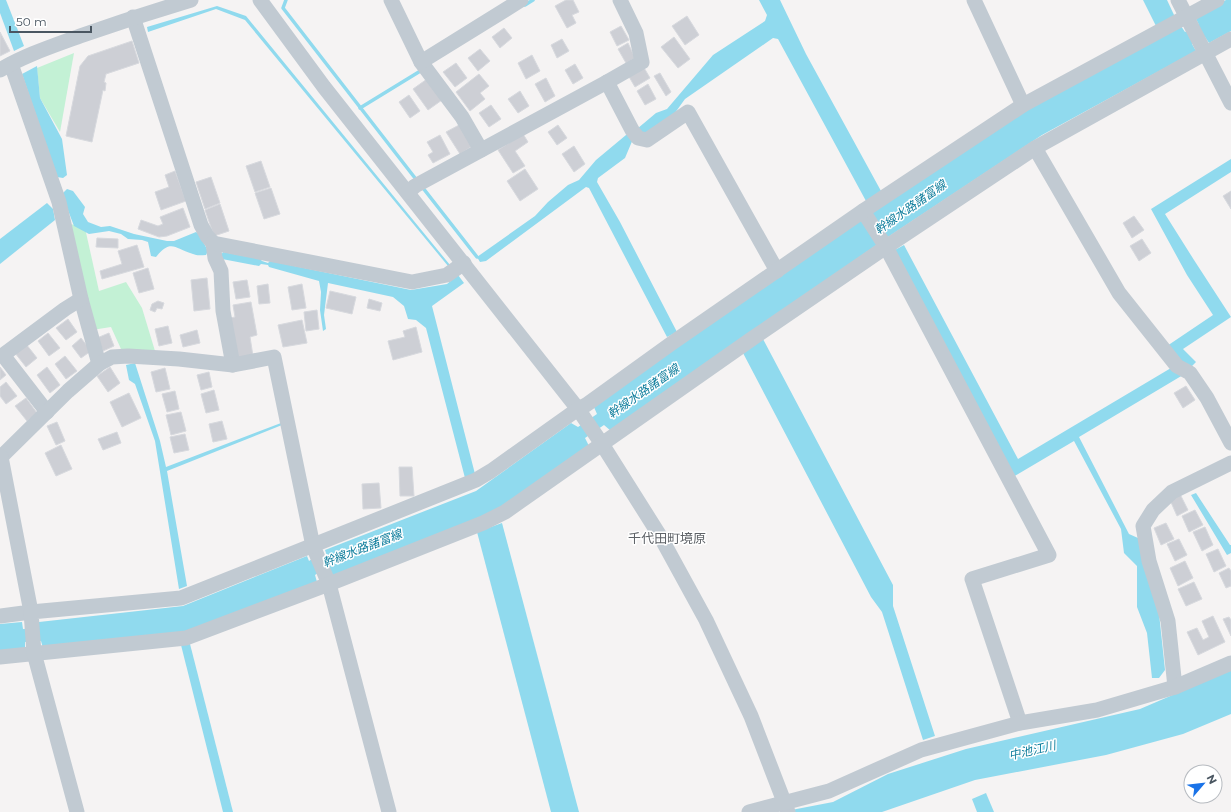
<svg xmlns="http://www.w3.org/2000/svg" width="1231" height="812" font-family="Montserrat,'Noto Sans JP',sans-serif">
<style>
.green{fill:#c3f1d5}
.water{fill:#90daee}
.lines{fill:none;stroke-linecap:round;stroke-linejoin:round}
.stream{stroke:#90daee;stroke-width:3.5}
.building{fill:#cdcfd5;stroke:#d7d9de}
.minor{stroke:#c1cad2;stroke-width:15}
.labels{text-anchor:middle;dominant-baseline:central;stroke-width:3;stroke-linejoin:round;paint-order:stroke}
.water-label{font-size:12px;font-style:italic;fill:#0c7c9b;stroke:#fff}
.quarter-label{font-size:13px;fill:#5f6368;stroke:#fff}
</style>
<rect width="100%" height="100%" fill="#f5f3f3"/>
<g class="green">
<path d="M74,53L60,132L40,98L37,68Z"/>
<path d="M60,221L85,228L99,291L126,282L142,308L155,351L121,349L111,327L92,330Z"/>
</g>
<g class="water">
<path d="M0,0H6L24,46L14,51L0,13Z"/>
<path d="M759,0H780L806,54L881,191L866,201L778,39L773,38L685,99L672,117L648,132L633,139L625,158L598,178L597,182L620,222L677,332L667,337L589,188L586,187L486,261L480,262L477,257L535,216L548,202L568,185L579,180L596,160L626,135L631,134L656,113L667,109L713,55L765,21L767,15Z"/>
<path d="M1143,0H1167L1175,17L1156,26Z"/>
<path d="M1226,0H1231V31L1209,43L1205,37L1192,44L1196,51L1042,135L888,237L611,431L604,425L585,438L589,446L500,508L485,515L332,576L324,557L327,556L325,550L476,491L571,423L578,427L597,414L593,405L871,213L1023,111L1181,26L1185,32L1199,25L1195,17Z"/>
<path d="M217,6L246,16L450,265L448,266L245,20L216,9L148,32L147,27Z"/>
<path d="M37,66L40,98L62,139L67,175L63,178L57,177L22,74Z"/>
<path d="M1231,159V172L1165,214L1194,260L1231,317L1183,349L1196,362L1183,375L1079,437L1129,534L1138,538L1158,604L1165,670L1159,678H1152L1147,633L1137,607V566L1124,553L1121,529L1074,441L1013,477L893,251L904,245L1018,459L1171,368L1167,346L1213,315L1187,275L1151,209Z"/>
<path d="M67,189L73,191L85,207L83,214L88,222L101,227L110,226L134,234L167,241H174L196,232L199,234L208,251L206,255C202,255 197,256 193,254C175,249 171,238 156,257L151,256L148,242L142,240L128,239L121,234L109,231L89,234L74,226L66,205L63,193Z"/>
<path d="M47,203L53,209L55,220L0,264V239Z"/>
<path d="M223,252L260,259L262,261L268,263L270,261L411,290L447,284L458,275L464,283L432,306L475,474L465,478L426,328L416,320L408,319L404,306L393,297L328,283L324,315L326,329L323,331L320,310L321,292L319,281L269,267L268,265L261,264L259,266L222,259L221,255Z"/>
<path d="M763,339L893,585V606L935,736L923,740L882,612L871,597L743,353Z"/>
<path d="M135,363L160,441L166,467L281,423L282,425L167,471L187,586L179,589L155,441L135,384L129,380L126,365Z"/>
<path d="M1196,493L1230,545H1231V553L1227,555L1191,495Z"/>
<path d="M502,523L579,812H551L477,532Z"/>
<path d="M307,556L309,561L312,559L318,573L315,575L317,582L185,632L43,648L41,641L25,642V649L0,651V624L22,622L23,629L38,628L39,622L183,606Z"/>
<path d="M190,644L233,812H223L181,645Z"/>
<path d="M1231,670V714L1183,734L1106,755L975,780L882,812H781L833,802L888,774L966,749L1140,709Z"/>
<path d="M986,793L994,812H977L972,799Z"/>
</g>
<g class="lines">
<g class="stream">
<path d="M286,0L283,8L415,178"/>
<path d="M525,5L533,0"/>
<path d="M360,108L422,70"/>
<path d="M423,188L477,257"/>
</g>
</g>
<g class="building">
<path d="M566,0H573L579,12L572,15L576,23L567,28L555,6Z"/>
<path d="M687,16L699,35L685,45L672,26Z"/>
<path d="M621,26L629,40L617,46L610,32Z"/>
<path d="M504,28L512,38L500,48L492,37Z"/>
<path d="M0,32L10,51L0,56Z"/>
<path d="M674,37L690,59L678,68L661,47Z"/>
<path d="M562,39L569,51L557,58L551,45Z"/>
<path d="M132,41L139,63L106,74L104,82L106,83L105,91L103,90L92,142L66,136L80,66L88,56Z"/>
<path d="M628,43L635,58L626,63L618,49Z"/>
<path d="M480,49L490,61L478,71L468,58Z"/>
<path d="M532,55L540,71L526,79L518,63Z"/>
<path d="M456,63L467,78L455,87L443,72Z"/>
<path d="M575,64L583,78L573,84L565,70Z"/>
<path d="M643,66L650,78L635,87L628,75Z"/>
<path d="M660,73L671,92L666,96L654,76Z"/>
<path d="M479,74L489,86L480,93L485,99L470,111L456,92Z"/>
<path d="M546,78L555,96L545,102L535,84Z"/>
<path d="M427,79L442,100L428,110L413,89Z"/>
<path d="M648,84L656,99L645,105L637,91Z"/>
<path d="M520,91L529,106L518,113L508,99Z"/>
<path d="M409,95L420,111L410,118L399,102Z"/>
<path d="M491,105L501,119L489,127L479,113Z"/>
<path d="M461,124L474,145L460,154L446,132Z"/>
<path d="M558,125L567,138L557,145L548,132Z"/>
<path d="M523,134L528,142L515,151L525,166L513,173L498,150Z"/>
<path d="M440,135L450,154L433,163L428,155L433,152L427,142Z"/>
<path d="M574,146L585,164L574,172L562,154Z"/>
<path d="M261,161L270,187L255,192L246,166Z"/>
<path d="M525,169L538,189L520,201L507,181Z"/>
<path d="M175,171L186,201L161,210L155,192L169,187L165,175Z"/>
<path d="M211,177L220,203L205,209L196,182Z"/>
<path d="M271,188L280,214L264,219L255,193Z"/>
<path d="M1231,191V209L1223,196Z"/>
<path d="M220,204L229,231L214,236L205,210Z"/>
<path d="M183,208L190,227L167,236L159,237L138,229L141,220L158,226L163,224L160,217Z"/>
<path d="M1134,216L1144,230L1132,238L1123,223Z"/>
<path d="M97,238L118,239V248L96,247Z"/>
<path d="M1142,239L1151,253L1139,261L1130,246Z"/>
<path d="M137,245L144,267L102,279L100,271L122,264L118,251Z"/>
<path d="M148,268L154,289L139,293L133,273Z"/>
<path d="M207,278L210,309L194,311L191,280Z"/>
<path d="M247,280L250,297L236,299L233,282Z"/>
<path d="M268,284L270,303L259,304L257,286Z"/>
<path d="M302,284L306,308L292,310L288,287Z"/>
<path d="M330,291L356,297L352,314L326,308Z"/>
<path d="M369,299L382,303L380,311L367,308Z"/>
<path d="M158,301L164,303L162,309L157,308L155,312L150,310L152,304Z"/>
<path d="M251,302L257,335L250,337L253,356L238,359L230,318L235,317L233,305Z"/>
<path d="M317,310L319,329L306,331L304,312Z"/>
<path d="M68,319L77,332L66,340L56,328Z"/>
<path d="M302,320L307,343L283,347L278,325Z"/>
<path d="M168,326L172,343L159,346L155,329Z"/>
<path d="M416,327L422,352L393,360L388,341L405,337L403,331Z"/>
<path d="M197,330L200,343L183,347L180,335Z"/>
<path d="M48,333L60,348L49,356L38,341Z"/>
<path d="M109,333L114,346L103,351L97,338Z"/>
<path d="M81,338L91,351L81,358L72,346Z"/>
<path d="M26,344L37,358L26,367L15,353Z"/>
<path d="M65,356L77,371L66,379L55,364Z"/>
<path d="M0,367L6,375L0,380Z"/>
<path d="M47,367L60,385L50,393L37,375Z"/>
<path d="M110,367L120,383L108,392L97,376Z"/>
<path d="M165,368L170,389L156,392L151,372Z"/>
<path d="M209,372L212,387L201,390L197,375Z"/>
<path d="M6,382L17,396L6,404L0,396V387Z"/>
<path d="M1186,386L1195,400L1183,408L1174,393Z"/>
<path d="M214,390L219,410L206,413L201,394Z"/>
<path d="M175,391L179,409L167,412L162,394Z"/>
<path d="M129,393L141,418L122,427L110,402Z"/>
<path d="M26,398L37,413L27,421L15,406Z"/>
<path d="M181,412L186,431L171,435L166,415Z"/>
<path d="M222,421L227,439L213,442L209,424Z"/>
<path d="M57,422L65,441L56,445L47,426Z"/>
<path d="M117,432L121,443L103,450L98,439Z"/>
<path d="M185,434L189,450L174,453L170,437Z"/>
<path d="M61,445L72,469L56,476L45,453Z"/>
<path d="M399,467H412L414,496H400Z"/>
<path d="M379,483L381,508L363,509L362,484Z"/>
<path d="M1180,494L1188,510L1177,516L1170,500Z"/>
<path d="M1195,510L1203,525L1189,532L1182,516Z"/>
<path d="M1166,523L1174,539L1161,545L1154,528Z"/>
<path d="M1205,527L1213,545L1202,551L1193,532Z"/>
<path d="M1179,539L1187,555L1175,561L1167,544Z"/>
<path d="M1218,549L1226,566L1214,572L1206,554Z"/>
<path d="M1185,561L1193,578L1178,586L1170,568Z"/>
<path d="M1229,568L1231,571V586L1226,588L1219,573Z"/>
<path d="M1194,582L1202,599L1186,606L1178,589Z"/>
<path d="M1213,616L1225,642L1198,655L1187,632L1197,628L1203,640L1209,637L1202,621Z"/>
<path d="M1229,617L1231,620V636L1223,619Z"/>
</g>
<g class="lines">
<g class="minor">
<path d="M260,0L324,87L578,409L602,444L660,536L706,620L751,716L788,812"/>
<path d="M391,0L421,62L462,117L481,150"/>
<path d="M974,0L1023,105"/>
<path d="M1178,0L1231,103"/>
<path d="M133,17L201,225L207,236L213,243L215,258L221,271L223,311L233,365"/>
<path d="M421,62L521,0"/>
<path d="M11,64L59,202L81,299L99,364"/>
<path d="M0,70C25,55 53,46 80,36C117,23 154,11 191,0"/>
<path d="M607,82L632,130L638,138L647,140L688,112L777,271"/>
<path d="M1035,148L1119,293L1177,366L1190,373L1207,398L1231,443"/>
<path d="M408,192L415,186L607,82L642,62L636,33L620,0"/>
<path d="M863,211L886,247L1049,555L972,579L1020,723"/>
<path d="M213,243L412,282L447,275L464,263"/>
<path d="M47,412L3,355L65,309L81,299"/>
<path d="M0,458L68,391L99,364L112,357L128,356L179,359L233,365L274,357L313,546L329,584L389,812"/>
<path d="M0,616L31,612L1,457"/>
<path d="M0,657L186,638L329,584L483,523L505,512L753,338L886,247L1035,148L1231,39"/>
<path d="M1175,687L1168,621L1149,561L1143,526L1153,510L1172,492L1231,463"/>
<path d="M77,812L34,653L31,612L181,598L476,480L491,471L578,409L586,405L672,343L863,211L1023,105L1217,0"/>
<path d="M749,812L829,791L921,750L1020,723L1097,710L1175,687L1231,663"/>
</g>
</g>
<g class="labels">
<g class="water-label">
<text transform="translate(910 207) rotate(-35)">幹線水路諸富線</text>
<text transform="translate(643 391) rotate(-35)">幹線水路諸富線</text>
<text transform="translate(362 548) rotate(-21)">幹線水路諸富線</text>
<text transform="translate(1032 750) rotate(-13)">中池江川</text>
</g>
<g class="quarter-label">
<text x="667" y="538">千代田町境原</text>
</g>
</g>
<g transform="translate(1203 784) rotate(62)"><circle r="19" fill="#ffffff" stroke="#b7bbc0"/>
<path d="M0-3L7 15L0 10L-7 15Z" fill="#1a73e8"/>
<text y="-6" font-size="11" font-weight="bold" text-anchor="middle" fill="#4a5661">N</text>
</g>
<path d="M10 26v6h81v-6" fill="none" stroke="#4a5661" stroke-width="2"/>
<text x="16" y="26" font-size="12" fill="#4a5661" stroke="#ffffff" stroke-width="3" paint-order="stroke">50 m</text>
</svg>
